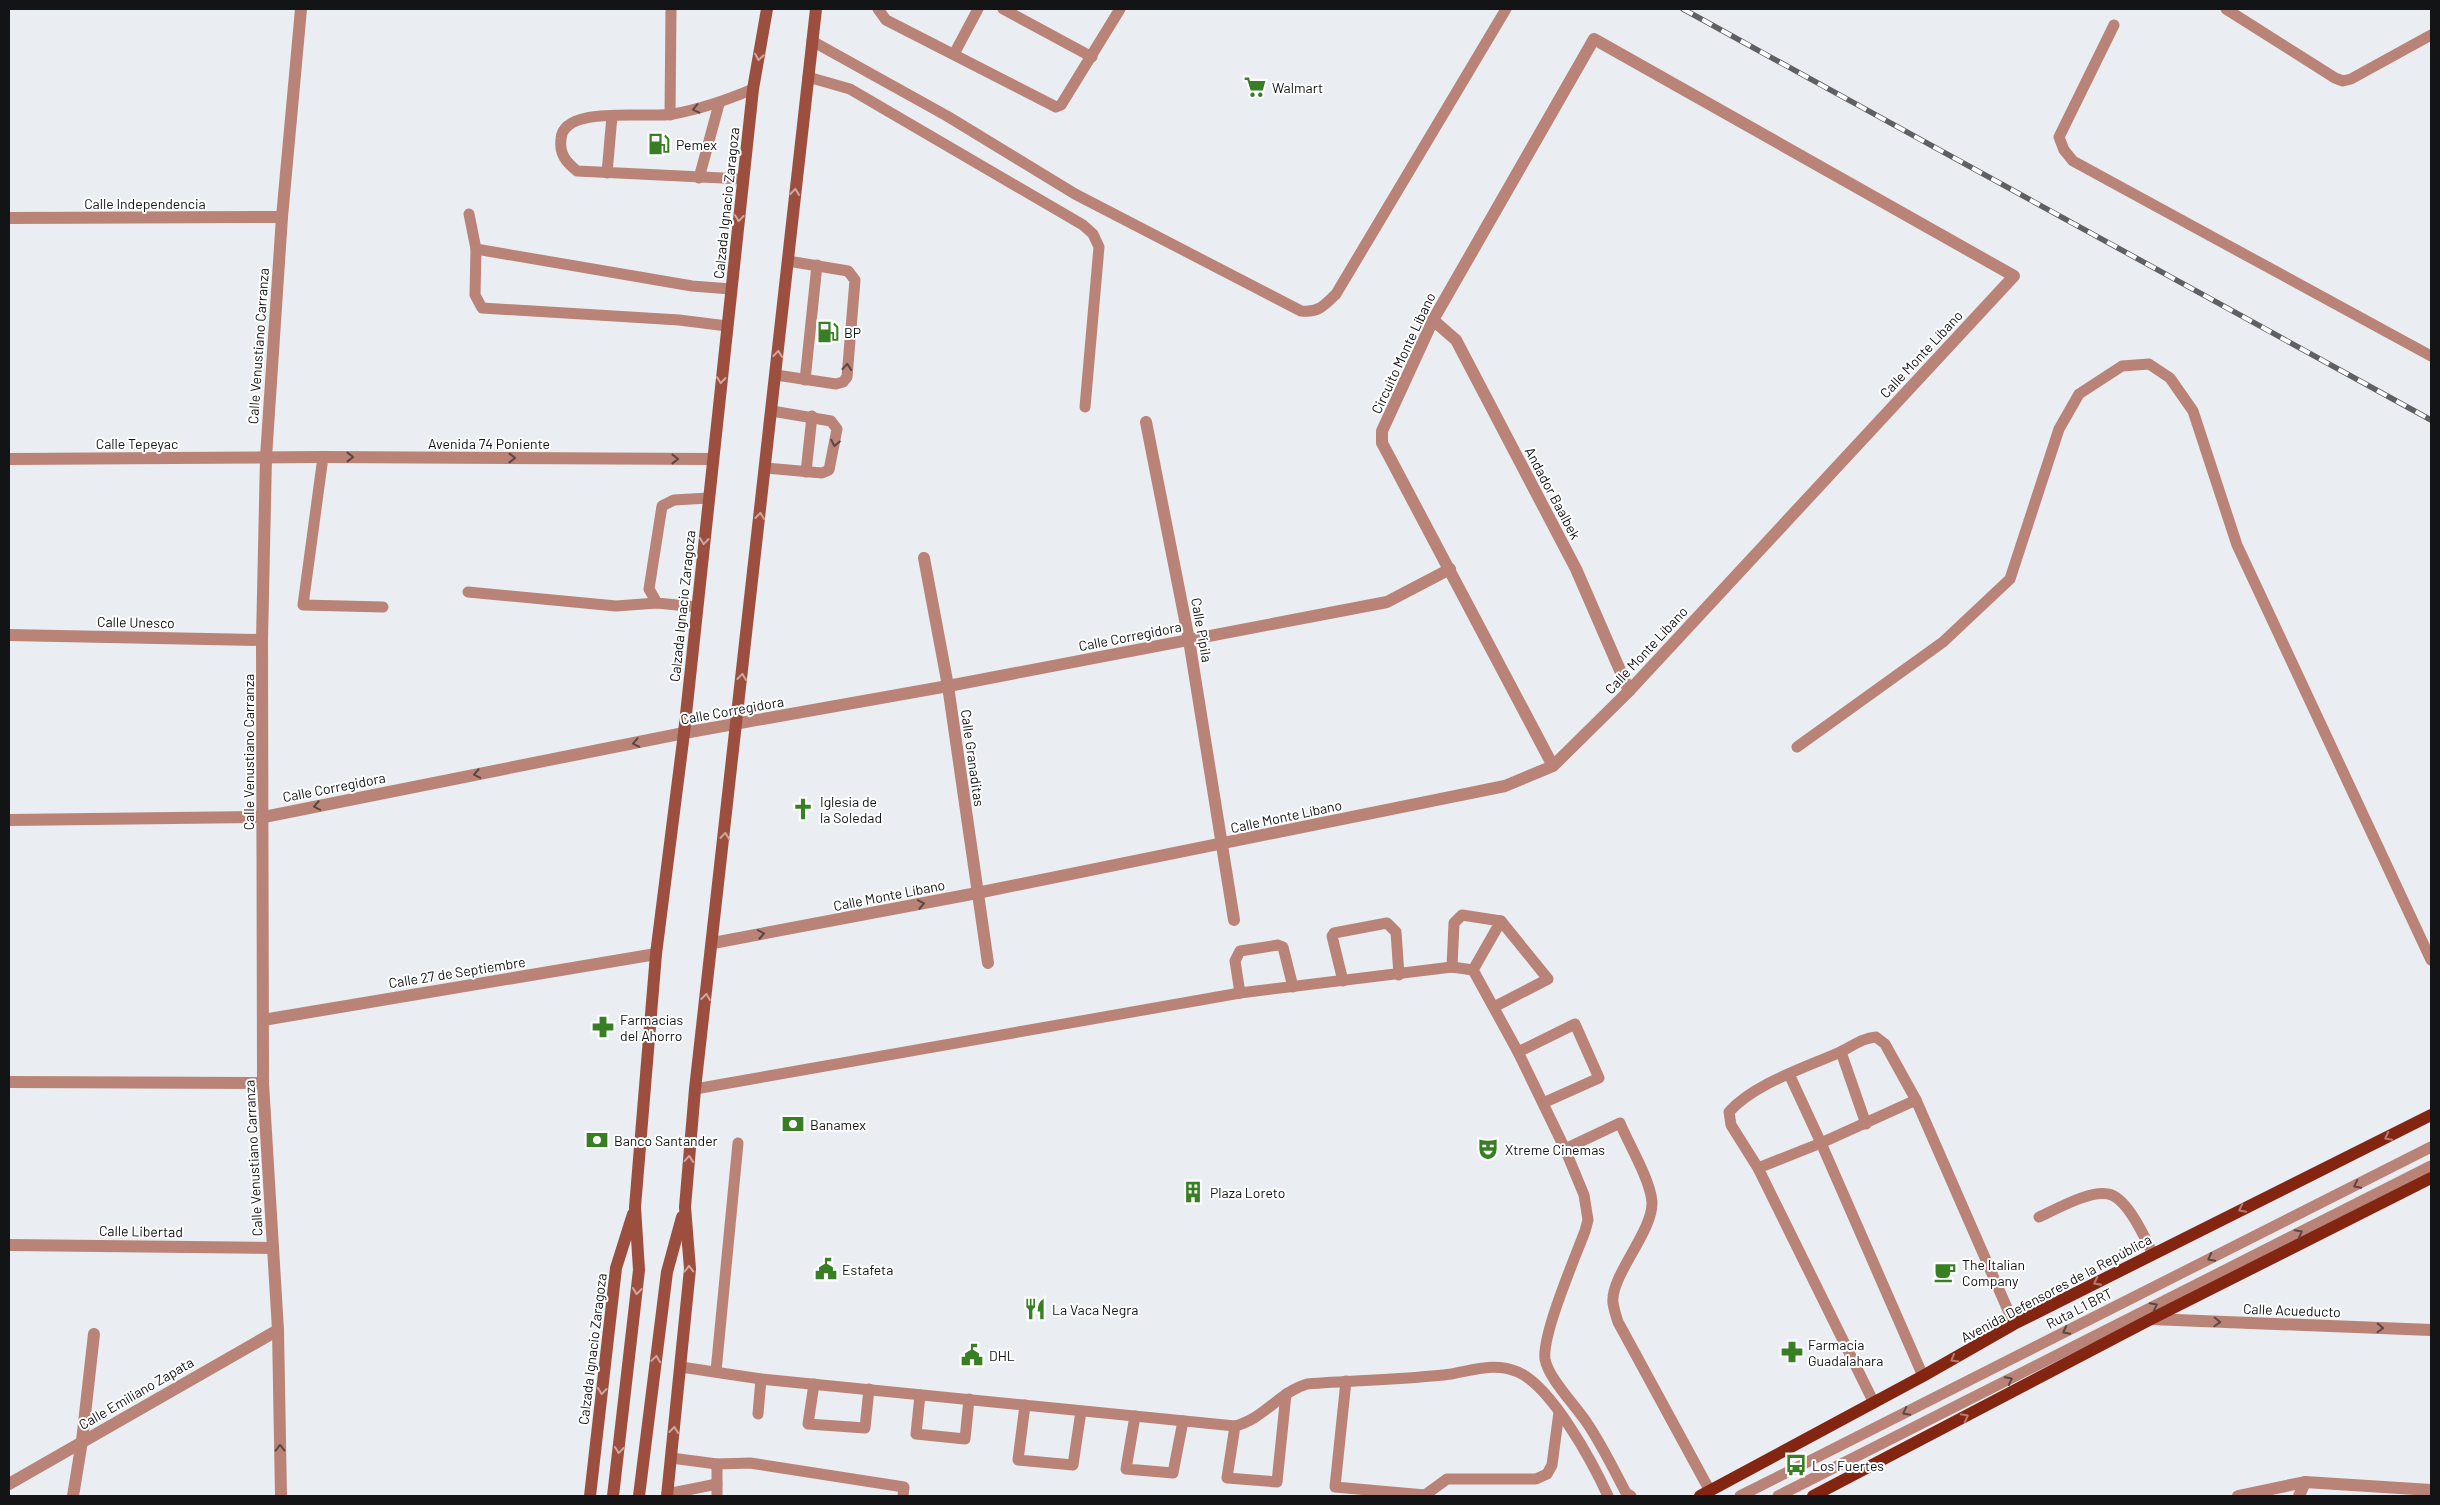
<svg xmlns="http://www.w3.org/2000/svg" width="2440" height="1505" font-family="Barlow,sans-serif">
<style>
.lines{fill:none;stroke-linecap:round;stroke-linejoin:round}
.lane{stroke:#ba8377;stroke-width:11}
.street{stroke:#ba8377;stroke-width:12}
.secondary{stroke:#9c4f3f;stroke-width:12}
.primary{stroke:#842512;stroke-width:12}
.rail-casing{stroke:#5e6063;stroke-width:5.5}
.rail{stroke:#fff;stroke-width:4;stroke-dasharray:11;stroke-linecap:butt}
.oneway{stroke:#cea79f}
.oneway2{stroke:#5e4642}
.oneway3{stroke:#b57c71}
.labels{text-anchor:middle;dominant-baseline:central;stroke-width:4;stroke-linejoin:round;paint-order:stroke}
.poi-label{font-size:14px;fill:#131416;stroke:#fff;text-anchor:start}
.street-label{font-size:14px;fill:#131416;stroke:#fff}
</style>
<rect width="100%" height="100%" fill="#eaedf2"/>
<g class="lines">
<g class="lane">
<path d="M878,9L886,20L1056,107L1061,105L1120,9"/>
<path d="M1003,9L1092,57"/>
<path d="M2226,9L2335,78L2343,81L2351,79L2431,35"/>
<path d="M2114,25L2059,137L2064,150L2073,161L2431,356"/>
<path d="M812,41L947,116L1075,194L1301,311C1318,313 1324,306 1336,294L1506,9"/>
<path d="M954,54L978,9"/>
<path d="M808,77L850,89L1083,225L1093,234L1099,247L1085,407"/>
<path d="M670,115L671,9"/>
<path d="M607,173L612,116"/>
<path d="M699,178L719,104"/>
<path d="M743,179L577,171C566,162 559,154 561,139C563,104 649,119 673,114C701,109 727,100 753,89"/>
<path d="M469,214L476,249L692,286L731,289"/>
<path d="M476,249L475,295L482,308L679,320L727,326"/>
<path d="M776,375L836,384L843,382L847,377L855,280L848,271L788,261"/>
<path d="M805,380L817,265"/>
<path d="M323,457L303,605L383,607"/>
<path d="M766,468L822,473L829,470L837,429L831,421L772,411"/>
<path d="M806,472L812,416"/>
<path d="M468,592L616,606L657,603"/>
<path d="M697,607L657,603L649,589L662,506L674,500L708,498"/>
<path d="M1797,747L1943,642L2010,579L2059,429L2079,394L2122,366L2149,364L2170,378L2193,411L2237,545L2431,960"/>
<path d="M1452,967L1454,923L1462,915L1501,921L1473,970"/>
<path d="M1473,970L1518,1052L1565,1149L1584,1195L1588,1220L1585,1231C1575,1258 1542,1334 1545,1359C1548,1378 1576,1406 1587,1423C1602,1445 1614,1470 1626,1493L1631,1496"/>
<path d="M1343,981L1332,936L1334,933L1387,923L1396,932L1399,975"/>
<path d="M1240,993L1235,961L1240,951L1278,945L1283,947L1293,987"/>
<path d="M1494,1007L1548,979L1501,921"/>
<path d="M1518,1052L1575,1024L1599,1078L1543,1103"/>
<path d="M1841,1052L1866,1124"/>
<path d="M1789,1074L1821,1143L1923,1376"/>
<path d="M695,1089L1240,993L1452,967L1473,970"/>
<path d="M1565,1149L1620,1123C1629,1145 1650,1179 1652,1202C1653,1232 1610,1276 1613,1303C1614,1309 1616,1316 1618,1322L1710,1491"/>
<path d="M1758,1168L1731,1125L1729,1112C1754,1084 1804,1068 1838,1053C1852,1047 1861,1038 1876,1037L1885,1044L1916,1100"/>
<path d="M2039,1217C2057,1209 2090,1190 2108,1194C2127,1197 2145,1238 2153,1254"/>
<path d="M681,1367L761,1379L1235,1426C1264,1419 1279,1392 1307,1384C1355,1380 1404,1380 1451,1374C1474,1370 1495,1362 1518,1372C1552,1387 1593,1463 1608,1496"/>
<path d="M716,1371L738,1143"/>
<path d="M1346,1381L1335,1487L1425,1495L1447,1479H1536L1547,1474L1552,1465L1559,1412"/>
<path d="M814,1384L808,1424L865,1428L869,1389"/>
<path d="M920,1395L916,1434L965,1439L969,1399"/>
<path d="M1874,1403L1758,1168L1821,1143L1916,1100L2014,1324"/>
<path d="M1025,1405L1018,1460L1073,1465L1081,1411"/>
<path d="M758,1414L761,1379"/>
<path d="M1135,1416L1126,1469L1173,1473L1183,1421"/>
<path d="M1235,1426L1227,1478L1277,1482L1286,1394"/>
<path d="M671,1458L717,1464L750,1463L904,1487L903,1496"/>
<path d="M717,1464V1496"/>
<path d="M667,1494L717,1484"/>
<path d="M1740,1496L2431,1147"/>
<path d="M1778,1496L2431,1166"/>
</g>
<g class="street">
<path d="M9,218L282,217"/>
<path d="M1433,320L1456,340L1576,569L1629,691"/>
<path d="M1146,422L1189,640L1234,920"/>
<path d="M9,459L323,457L712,459"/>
<path d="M924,558L948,686L988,963"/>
<path d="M9,635L262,640"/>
<path d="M9,820L264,817L684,733L948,686L1387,602L1450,569"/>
<path d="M713,943L977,893L1505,786L1553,766L1629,691L2014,276L1594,39L1433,320L1382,431V443L1389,456L1553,766"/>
<path d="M263,1020L656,954"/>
<path d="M9,1082L263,1083"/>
<path d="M9,1245L272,1248"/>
<path d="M2151,1319L2431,1330"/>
<path d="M9,1484L278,1330"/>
<path d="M73,1496L82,1441L94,1334"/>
<path d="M281,1496L278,1330L263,1083L262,640L266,457L282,217L301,9"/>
<path d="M2238,1496L2305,1482L2431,1490"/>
<path d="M2299,1496L2305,1482"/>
</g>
<g class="secondary">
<path d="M590,1496L616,1268L633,1214"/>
<path d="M613,1496L639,1270L635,1207L656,954L684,733L753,89L767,9"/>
<path d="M639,1496L667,1272L682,1217"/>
<path d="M667,1496L690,1269L685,1207L695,1089L816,9"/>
</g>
<g class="primary">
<path d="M1700,1496L1923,1376L2014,1324L2431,1115"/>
<path d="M1813,1496L2151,1319L2431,1178"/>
</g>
<g class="rail-casing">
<path id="rail" d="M1683,9L2431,420"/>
</g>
<use href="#rail" class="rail"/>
</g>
<defs><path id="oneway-chevron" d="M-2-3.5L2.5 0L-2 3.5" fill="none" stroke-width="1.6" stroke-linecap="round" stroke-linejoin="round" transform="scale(1.25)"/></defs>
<g class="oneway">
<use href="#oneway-chevron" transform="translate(759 57) rotate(100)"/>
<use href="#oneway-chevron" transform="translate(795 192) rotate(-84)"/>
<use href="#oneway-chevron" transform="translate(739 218) rotate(96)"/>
<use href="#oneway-chevron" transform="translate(778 354) rotate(-84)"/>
<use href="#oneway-chevron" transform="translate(721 380) rotate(96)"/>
<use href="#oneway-chevron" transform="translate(760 516) rotate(-84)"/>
<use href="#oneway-chevron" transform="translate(704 541) rotate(96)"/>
<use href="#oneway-chevron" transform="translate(742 677) rotate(-84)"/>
<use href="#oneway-chevron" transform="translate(725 836) rotate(-84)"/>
<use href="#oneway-chevron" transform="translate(706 997) rotate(-83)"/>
<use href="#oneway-chevron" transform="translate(689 1159) rotate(-85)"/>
<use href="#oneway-chevron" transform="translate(689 1269) rotate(-90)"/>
<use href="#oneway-chevron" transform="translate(637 1291) rotate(96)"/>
<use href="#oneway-chevron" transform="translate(656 1359) rotate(-82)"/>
<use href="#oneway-chevron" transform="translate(602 1391) rotate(97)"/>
<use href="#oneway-chevron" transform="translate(674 1430) rotate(-84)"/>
<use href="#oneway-chevron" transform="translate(619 1450) rotate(97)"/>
</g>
<g class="oneway2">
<use href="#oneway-chevron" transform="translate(696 109) rotate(167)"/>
<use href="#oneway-chevron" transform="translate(847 367) rotate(-85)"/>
<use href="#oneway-chevron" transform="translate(835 443) rotate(101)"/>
<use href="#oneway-chevron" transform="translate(350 457)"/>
<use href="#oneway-chevron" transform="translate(512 458)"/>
<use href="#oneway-chevron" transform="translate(675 459)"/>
<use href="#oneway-chevron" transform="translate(636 743) rotate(169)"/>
<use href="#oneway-chevron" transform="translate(477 774) rotate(169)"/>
<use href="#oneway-chevron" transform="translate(317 806) rotate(169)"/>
<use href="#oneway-chevron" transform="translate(921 904) rotate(-11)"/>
<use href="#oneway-chevron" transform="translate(761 934) rotate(-11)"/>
<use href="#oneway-chevron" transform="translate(2357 1185) rotate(153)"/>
<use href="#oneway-chevron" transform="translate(2299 1233) rotate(-27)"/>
<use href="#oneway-chevron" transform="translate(2211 1258) rotate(153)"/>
<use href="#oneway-chevron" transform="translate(2154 1306) rotate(-27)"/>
<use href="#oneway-chevron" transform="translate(2217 1322) rotate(2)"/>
<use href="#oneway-chevron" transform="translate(2380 1328) rotate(2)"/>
<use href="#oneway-chevron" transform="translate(2066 1331) rotate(153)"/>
<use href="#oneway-chevron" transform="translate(2009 1380) rotate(-27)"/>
<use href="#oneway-chevron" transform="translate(1906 1412) rotate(153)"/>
<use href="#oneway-chevron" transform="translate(280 1448) rotate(-91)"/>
</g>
<g class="oneway3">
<use href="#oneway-chevron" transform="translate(2388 1137) rotate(153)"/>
<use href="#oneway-chevron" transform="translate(2242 1209) rotate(153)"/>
<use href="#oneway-chevron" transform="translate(2097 1282) rotate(153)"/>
<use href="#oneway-chevron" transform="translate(1954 1359) rotate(150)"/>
<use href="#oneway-chevron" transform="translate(1965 1417) rotate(-28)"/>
</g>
<defs>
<g id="supermarket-bare" transform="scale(1.725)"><path d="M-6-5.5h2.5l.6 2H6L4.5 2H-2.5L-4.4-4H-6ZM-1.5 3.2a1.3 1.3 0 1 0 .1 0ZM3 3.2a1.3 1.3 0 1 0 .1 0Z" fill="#387f24" stroke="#fff" stroke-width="2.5" paint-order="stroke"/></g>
<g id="fuel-bare" transform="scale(1.725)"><path d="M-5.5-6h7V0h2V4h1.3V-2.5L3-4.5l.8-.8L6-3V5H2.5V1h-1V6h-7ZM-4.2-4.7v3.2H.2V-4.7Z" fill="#387f24" stroke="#fff" stroke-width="2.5" paint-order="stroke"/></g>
<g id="church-bare" transform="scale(1.725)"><path d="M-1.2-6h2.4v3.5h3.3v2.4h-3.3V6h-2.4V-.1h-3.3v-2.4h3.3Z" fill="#387f24" stroke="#fff" stroke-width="2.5" paint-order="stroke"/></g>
<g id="pharmacy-bare" transform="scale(1.725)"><path d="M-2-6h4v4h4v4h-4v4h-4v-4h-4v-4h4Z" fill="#387f24" stroke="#fff" stroke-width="2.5" paint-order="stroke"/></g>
<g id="bank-bare" transform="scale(1.725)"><path d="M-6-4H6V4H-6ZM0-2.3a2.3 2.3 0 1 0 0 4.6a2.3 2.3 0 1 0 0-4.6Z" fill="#387f24" stroke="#fff" stroke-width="2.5" paint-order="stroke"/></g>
<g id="theatre-bare" transform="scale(1.725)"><path d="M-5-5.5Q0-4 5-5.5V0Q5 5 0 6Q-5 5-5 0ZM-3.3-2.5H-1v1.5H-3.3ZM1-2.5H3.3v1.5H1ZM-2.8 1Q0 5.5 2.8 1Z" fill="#387f24" stroke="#fff" stroke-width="2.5" paint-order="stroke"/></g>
<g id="building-bare" transform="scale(1.725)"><path d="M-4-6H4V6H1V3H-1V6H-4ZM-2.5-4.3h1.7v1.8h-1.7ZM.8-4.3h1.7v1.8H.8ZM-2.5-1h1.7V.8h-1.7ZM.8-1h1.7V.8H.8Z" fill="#387f24" stroke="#fff" stroke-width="2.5" paint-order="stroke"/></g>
<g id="civic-bare" transform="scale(1.725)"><path d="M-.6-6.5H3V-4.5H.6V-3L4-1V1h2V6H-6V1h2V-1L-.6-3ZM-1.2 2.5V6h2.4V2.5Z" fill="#387f24" stroke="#fff" stroke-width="2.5" paint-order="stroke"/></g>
<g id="cafe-bare" transform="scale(1.725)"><path d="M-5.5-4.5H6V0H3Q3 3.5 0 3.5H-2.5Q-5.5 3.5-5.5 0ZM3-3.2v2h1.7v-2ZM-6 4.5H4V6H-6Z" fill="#387f24" stroke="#fff" stroke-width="2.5" paint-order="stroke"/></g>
<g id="restaurant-bare" transform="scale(1.725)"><path d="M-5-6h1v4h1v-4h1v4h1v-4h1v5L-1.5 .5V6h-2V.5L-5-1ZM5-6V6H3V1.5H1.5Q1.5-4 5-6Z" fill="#387f24" stroke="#fff" stroke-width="2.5" paint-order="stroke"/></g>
<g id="bus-bare" transform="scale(1.725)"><path d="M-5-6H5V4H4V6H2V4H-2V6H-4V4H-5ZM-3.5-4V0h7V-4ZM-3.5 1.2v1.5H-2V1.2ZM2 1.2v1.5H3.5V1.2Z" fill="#387f24" stroke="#fff" stroke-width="2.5" paint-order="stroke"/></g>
</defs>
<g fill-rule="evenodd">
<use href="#supermarket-bare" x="1255" y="87"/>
<use href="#fuel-bare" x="659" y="144"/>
<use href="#fuel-bare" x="828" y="332"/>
<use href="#church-bare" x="803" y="809"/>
<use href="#pharmacy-bare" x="603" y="1027"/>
<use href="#bank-bare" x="793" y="1124"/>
<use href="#bank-bare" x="597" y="1140"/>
<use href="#theatre-bare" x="1488" y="1149"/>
<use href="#building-bare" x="1193" y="1192"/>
<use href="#civic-bare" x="826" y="1269"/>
<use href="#cafe-bare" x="1945" y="1272"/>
<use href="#restaurant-bare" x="1035" y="1309"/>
<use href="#pharmacy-bare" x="1792" y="1352"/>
<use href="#civic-bare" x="972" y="1355"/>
<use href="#bus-bare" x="1796" y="1465"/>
</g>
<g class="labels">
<g class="poi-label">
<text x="1272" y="87">Walmart</text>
<text x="676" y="144">Pemex</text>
<text x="844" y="332">BP</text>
<text x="820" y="801">Iglesia de<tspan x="820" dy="16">la Soledad</tspan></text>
<text x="620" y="1019">Farmacias<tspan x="620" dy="16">del Ahorro</tspan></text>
<text x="810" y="1124">Banamex</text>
<text x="614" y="1140">Banco Santander</text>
<text x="1505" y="1149">Xtreme Cinemas</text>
<text x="1210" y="1192">Plaza Loreto</text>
<text x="1962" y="1264">The Italian<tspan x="1962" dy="16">Company</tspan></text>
<text x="842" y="1269">Estafeta</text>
<text x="1052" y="1309">La Vaca Negra</text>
<text x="1808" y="1344">Farmacia<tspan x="1808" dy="16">Guadalahara</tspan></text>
<text x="989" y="1355">DHL</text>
<text x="1812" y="1465">Los Fuertes</text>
</g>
<g class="street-label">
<text x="145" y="203">Calle Independencia</text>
<text transform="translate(726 203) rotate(-84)">Calzada Ignacio Zaragoza</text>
<text transform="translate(258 346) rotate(-86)">Calle Venustiano Carranza</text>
<text transform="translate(1403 353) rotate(-65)">Circuito Monte Líbano</text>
<text transform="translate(1921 354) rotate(-47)">Calle Monte Líbano</text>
<text x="137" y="443">Calle Tepeyac</text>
<text x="489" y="443">Avenida 74 Poniente</text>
<text transform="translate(1553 493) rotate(62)">Andador Baalbek</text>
<text transform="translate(682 606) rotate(-84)">Calzada Ignacio Zaragoza</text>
<text transform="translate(136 622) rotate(1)">Calle Unesco</text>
<text transform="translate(1202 630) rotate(80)">Calle Pípila</text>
<text transform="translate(1130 636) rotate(-11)">Calle Corregidora</text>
<text transform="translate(1646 650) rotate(-47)">Calle Monte Líbano</text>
<text transform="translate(732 710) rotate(-10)">Calle Corregidora</text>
<text transform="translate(248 752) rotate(-90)">Calle Venustiano Carranza</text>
<text transform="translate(973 758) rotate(82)">Calle Granaditas</text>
<text transform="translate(334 787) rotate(-11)">Calle Corregidora</text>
<text transform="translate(1286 816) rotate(-12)">Calle Monte Líbano</text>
<text transform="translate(889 895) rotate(-11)">Calle Monte Líbano</text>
<text transform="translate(457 972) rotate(-9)">Calle 27 de Septiembre</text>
<text transform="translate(253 1158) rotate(-93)">Calle Venustiano Carranza</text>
<text transform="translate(141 1231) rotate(1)">Calle Libertad</text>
<text transform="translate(2056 1288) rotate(-28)">Avenida Defensores de la República</text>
<text transform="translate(2079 1308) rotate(-27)">Ruta L1 BRT</text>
<text transform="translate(2292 1310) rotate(2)">Calle Acueducto</text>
<text transform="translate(592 1349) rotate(-83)">Calzada Ignacio Zaragoza</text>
<text transform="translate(136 1393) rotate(-30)">Calle Emiliano Zapata</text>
</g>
</g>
<rect width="2440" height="1505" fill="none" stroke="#131416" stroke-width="20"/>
</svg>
